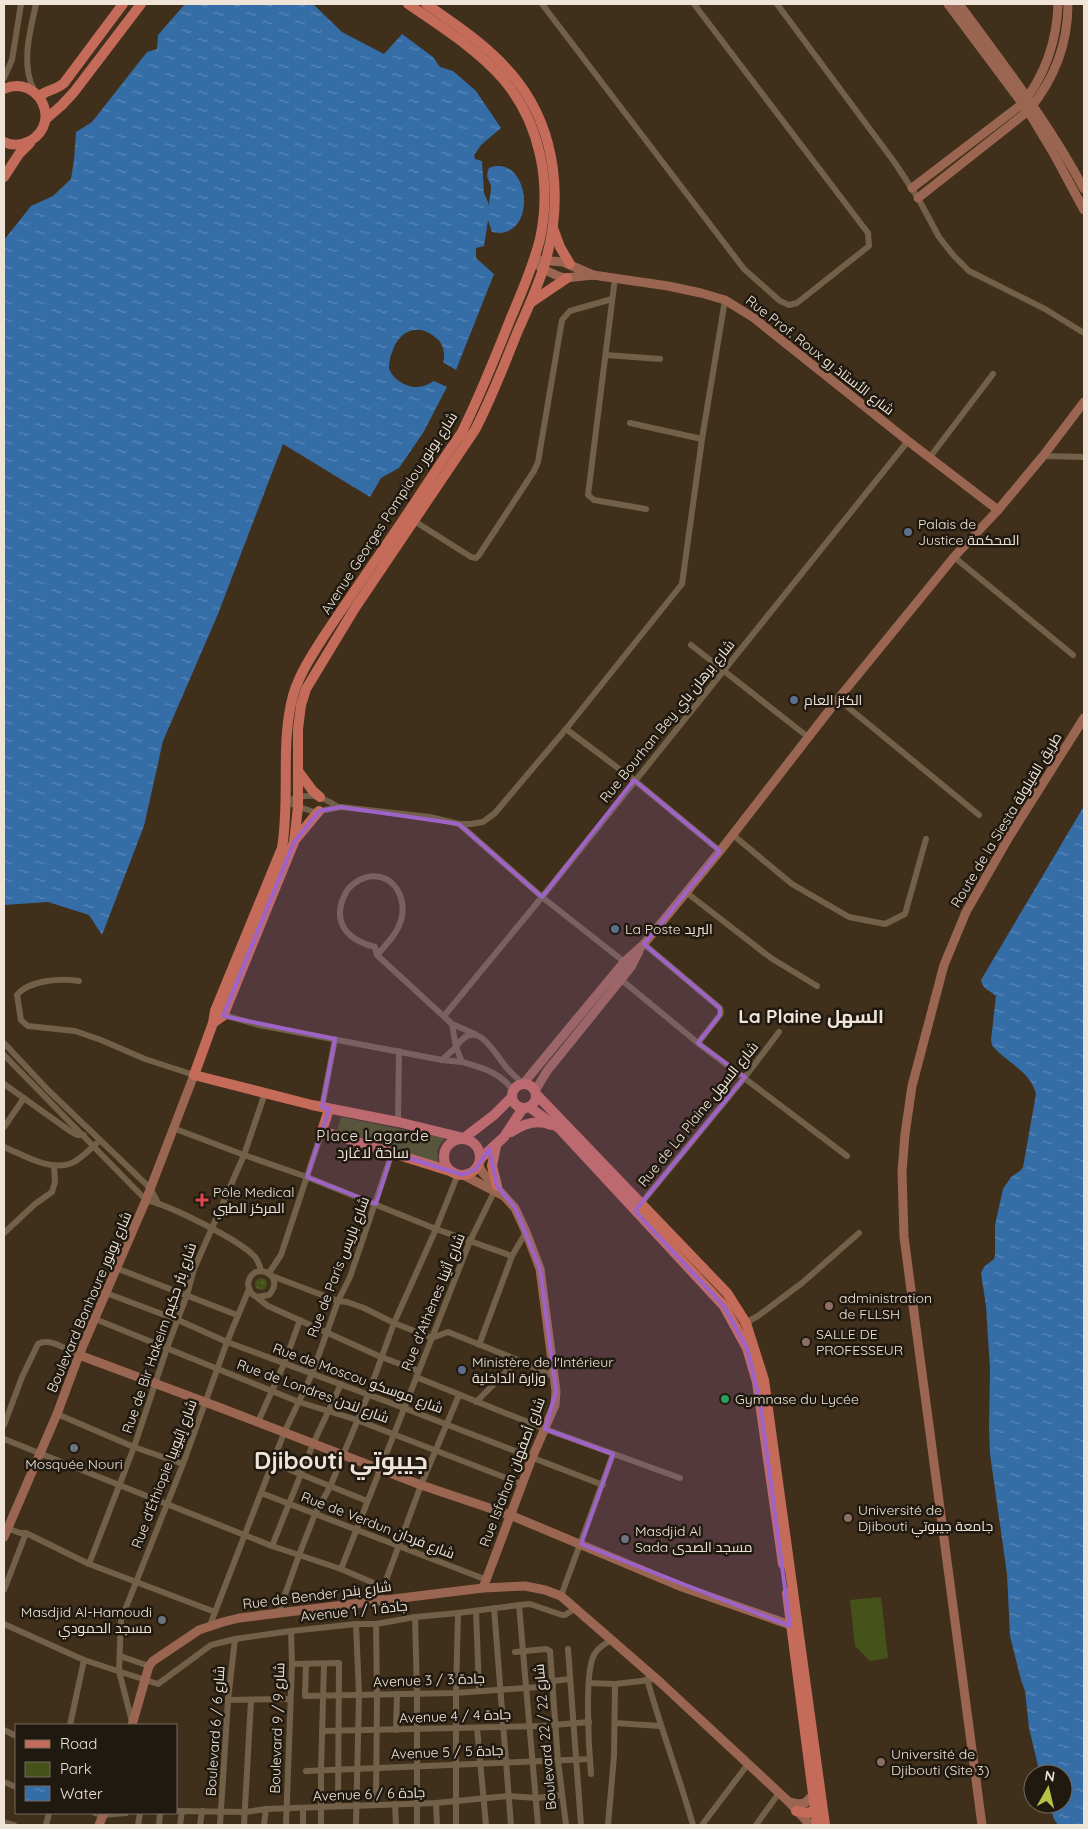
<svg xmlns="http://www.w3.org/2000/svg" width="1088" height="1829" font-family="Quicksand,Cairo,sans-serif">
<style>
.park{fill:#45521a}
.garden{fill:url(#garden-dots)}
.water{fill:url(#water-ripples)}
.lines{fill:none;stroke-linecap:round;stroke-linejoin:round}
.street{stroke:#726049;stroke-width:6}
.secondary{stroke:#9b6651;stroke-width:9}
.primary{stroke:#c46c59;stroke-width:10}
.marked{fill:#9e63c6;fill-opacity:0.2;stroke:#9e63c6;stroke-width:4;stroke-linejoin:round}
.service-dot{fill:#5c6f8a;stroke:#201910;stroke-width:2}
.health-dot{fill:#e0444e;stroke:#201910;stroke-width:2}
.education-dot{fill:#8d6e63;stroke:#201910;stroke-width:2}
.leisure-dot{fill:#2e9e5b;stroke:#201910;stroke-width:2}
.worship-dot{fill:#6b7280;stroke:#201910;stroke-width:2}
.labels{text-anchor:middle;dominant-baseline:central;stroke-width:5;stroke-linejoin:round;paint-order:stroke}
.street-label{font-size:14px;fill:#efe4d7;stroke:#201910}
.poi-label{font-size:14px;fill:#efe4d7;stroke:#201910;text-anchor:start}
.neighbourhood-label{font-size:15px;letter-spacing:1px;fill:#efe4d7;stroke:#201910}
.district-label{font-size:19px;font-weight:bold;fill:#efe4d7;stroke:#201910}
.town-label{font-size:24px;font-weight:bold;fill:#efe4d7;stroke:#201910}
</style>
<defs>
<pattern id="garden-dots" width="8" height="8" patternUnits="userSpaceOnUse" patternTransform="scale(1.25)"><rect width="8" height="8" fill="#45521a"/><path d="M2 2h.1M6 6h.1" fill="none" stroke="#606b3b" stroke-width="1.8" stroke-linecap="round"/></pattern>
<pattern id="water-ripples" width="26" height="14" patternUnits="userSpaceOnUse" patternTransform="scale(1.25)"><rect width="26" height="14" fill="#356da7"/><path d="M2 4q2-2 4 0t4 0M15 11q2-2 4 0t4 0" fill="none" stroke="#5c89b6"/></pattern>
</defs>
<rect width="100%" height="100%" fill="#402f1a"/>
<g class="park">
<path d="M341,1117L444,1138L437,1150L438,1163L337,1131Z"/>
<path d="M881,1597L888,1658L870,1661L855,1646L850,1600Z"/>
</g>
<circle class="garden" cx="261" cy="1284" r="6"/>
<g class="water">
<path d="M185,4H313L342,32L384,54L402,34L433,57L440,67L453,71L476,91L501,128L481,145L474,155L475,159L482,161L484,193L489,205C489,200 491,193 491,188C491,180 484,180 489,168C531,152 539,242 492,232L488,220L484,246L476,248V258L494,274L456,370L443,362C446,354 443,343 436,338C418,322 398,331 392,353C390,356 389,364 389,368C392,379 406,387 416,387C423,387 429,384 434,381L447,387L423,433L399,468L381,478L370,497L283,444L218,614L163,741L144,826L102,935L89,915L48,902L4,905V240L31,206L53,196L71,179L74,160L76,132L92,122L147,52L157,49L158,35Z"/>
<path d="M1084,806V1825H1058L1054,1819L1049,1804H1063V1774H1040L1029,1728L1025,1691L1021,1680L1010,1636L1007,1574L990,1454L989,1427L990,1369L986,1306L981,1273L984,1267L994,1259L995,1255V1225L1003,1189L1011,1177L1020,1171L1023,1167L1036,1094C1030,1070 1006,1063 992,1045L991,1040L996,996C990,990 983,990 981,980Z"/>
</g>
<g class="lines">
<g class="street">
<path d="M542,4L744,269L780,301L789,305L797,303L869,246L868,233L694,4"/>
<path d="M777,4L895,163L918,198L939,237L954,256L969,271L1045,309L1084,333"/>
<path d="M4,78L12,60L21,4"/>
<path d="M35,92C20,65 30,32 36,4"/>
<path d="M615,278L588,495L594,500L646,509"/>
<path d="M606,355L660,359"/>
<path d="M630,423L702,439"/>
<path d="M1043,456L1084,457"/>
<path d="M930,457L993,374"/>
<path d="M411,519L471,557L476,558L479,555L534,471L538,462L562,320L570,311L612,299"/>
<path d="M954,557L1073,655"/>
<path d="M691,645L808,737"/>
<path d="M838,699L979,815"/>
<path d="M566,729L634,780L720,851"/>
<path d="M285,802L314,812L341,807L430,817L459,824H471L483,822L495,813L566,729L682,584L702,439L725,300"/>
<path d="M285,802C307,793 317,793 338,807"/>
<path d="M459,824L542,897L627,964"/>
<path d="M733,835L792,884L849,917L885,924L905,914L926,839"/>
<path d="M687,893L771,958L817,986"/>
<path d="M644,944L720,1008L721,1012L720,1015L698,1043"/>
<path d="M377,955C391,940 406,924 402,902C396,874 368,868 349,888C346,891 344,897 342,901C334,927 351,941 375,947L377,955L452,1024"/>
<path d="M618,977L698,1043L847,1156"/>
<path d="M79,981C61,978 29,980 17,995L21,1020L28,1026L75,1031L101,1040L145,1059L194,1075"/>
<path d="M220,1014L259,1025L442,1060"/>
<path d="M444,1016L542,897L908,441"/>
<path d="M4,1043L48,1090L151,1189L158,1203"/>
<path d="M4,1055L146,1200C169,1205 240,1240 255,1257C258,1261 260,1266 261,1271"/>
<path d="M462,1062L442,1060L456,1047L452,1024L475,1034"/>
<path d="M4,1084L70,1131L77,1135H84"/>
<path d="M513,1090C499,1072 483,1068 462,1062L456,1047C476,1016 493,1051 506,1067C511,1073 517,1078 523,1084"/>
<path d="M322,1107L335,1039"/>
<path d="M398,1122L399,1051"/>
<path d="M4,1127L24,1098"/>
<path d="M173,1128L244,1155L307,1177L436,1229L512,1256"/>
<path d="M4,1147C23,1155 51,1172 72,1163C81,1159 89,1150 97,1143"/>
<path d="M639,1206L745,1077L779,1032"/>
<path d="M4,1233L35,1204L52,1192L55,1182L54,1166"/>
<path d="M116,1268L237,1315"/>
<path d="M269,1273L281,1255L322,1131"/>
<path d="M272,1276L338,1301L347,1302L364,1308L394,1323L432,1338L448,1332L518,1360L555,1377"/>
<path d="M106,1293L178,1320L227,1342L404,1408L603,1485"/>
<path d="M257,1297L269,1295C288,1274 250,1259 248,1285L251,1293L268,1306L381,1357L419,1371"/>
<path d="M95,1319L299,1402L357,1420L522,1484"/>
<path d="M743,1324L758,1316L802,1283L859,1233"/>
<path d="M479,1345L512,1256L526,1232"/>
<path d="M416,1377L545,1429L680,1478"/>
<path d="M476,1402L518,1360"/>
<path d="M57,1414L134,1447L183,1464"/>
<path d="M258,1422L284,1364L300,1320"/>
<path d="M4,1425L22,1377L38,1344C49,1337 67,1350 79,1355"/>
<path d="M4,1439L272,1546L341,1569L383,1587"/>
<path d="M273,1463L367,1501"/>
<path d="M261,1493L487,1580"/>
<path d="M4,1527L20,1533H26L89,1564L215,1612"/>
<path d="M272,1546L313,1444L341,1384"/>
<path d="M89,1564L134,1447L167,1348L187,1295L194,1269L244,1155L265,1093"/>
<path d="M341,1569L470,1241L496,1188"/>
<path d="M4,1590L26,1533"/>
<path d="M561,1596L613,1454"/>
<path d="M378,1602L421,1485L459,1395"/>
<path d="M519,1605L538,1825"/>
<path d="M494,1608L511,1825"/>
<path d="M476,1611L479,1690"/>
<path d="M278,1614L299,1555L315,1514L330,1487L368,1395L394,1323L436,1229L458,1174"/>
<path d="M415,1617L417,1693V1825"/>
<path d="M4,1624L84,1660L158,1684L211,1645L235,1639L291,1631L356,1624H376L415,1617L458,1613L519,1605L530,1604L562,1615H565L576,1608"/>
<path d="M376,1624L377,1694L376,1805"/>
<path d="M210,1625L284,1433L312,1374L338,1301L350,1277L392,1153"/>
<path d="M568,1649L581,1825"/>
<path d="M515,1652L546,1649L550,1651L558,1761L566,1825"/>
<path d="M120,1656L149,1666"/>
<path d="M292,1664L339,1663L338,1806"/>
<path d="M306,1664L305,1696L456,1693L553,1686"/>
<path d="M647,1679C661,1729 679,1776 693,1825"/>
<path d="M553,1681L570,1679"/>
<path d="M589,1683L615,1684L650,1680"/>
<path d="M228,1700L290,1699"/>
<path d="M132,1722L119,1671L121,1620L183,1464L227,1342L249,1289"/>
<path d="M615,1723L660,1726"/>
<path d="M70,1725L84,1660"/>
<path d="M477,1728L486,1825"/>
<path d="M4,1730L16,1736"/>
<path d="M396,1730L397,1694"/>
<path d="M322,1731L542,1726L589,1722"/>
<path d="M306,1771L590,1759"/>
<path d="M591,1774C589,1751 584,1673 594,1655C597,1648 605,1644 611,1640"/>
<path d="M4,1782L16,1787"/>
<path d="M436,1803L437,1825"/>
<path d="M395,1804L396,1825"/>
<path d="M303,1809V1825"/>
<path d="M176,1811L245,1812L266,1809L436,1803L508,1796L537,1798L562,1795"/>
<path d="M95,1813L103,1815L126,1813"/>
<path d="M4,1822L14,1825"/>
<path d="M46,1825L49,1813"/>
<path d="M138,1825L140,1813"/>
<path d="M159,1825L160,1813"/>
<path d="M180,1825L182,1811"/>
<path d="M200,1825L202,1811"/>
<path d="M220,1825L228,1700L235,1639"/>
<path d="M244,1825L251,1700"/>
<path d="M264,1825L266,1809"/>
<path d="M286,1825L292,1664L291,1631"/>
<path d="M321,1825V1771L324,1664"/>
<path d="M356,1825L359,1694L356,1624"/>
<path d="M456,1825V1693L458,1613"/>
<path d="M608,1825L614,1756L615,1684"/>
<path d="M702,1825L748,1764"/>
<path d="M756,1825L779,1793"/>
</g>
<g class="secondary">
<path d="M948,4L1028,111L1055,156L1084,210"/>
<path d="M959,4C1003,64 1049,123 1084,189"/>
<path d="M912,188L1022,104C1045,76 1057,40 1058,4"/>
<path d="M918,198L1028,111C1054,80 1068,45 1068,4"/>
<path d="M539,260L563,262L593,275"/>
<path d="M533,261L543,269L558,276L565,278L593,275L668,286L701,293L725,300L754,318L908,441L998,510"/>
<path d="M523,1084L624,962L644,944L720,851L838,699L954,557L998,510L1043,456L1084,402"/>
<path d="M535,1091L547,1071L631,967L639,951"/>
<path d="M478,1165L483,1173L515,1208L526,1232L540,1269L556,1391L555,1405L532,1458L483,1588"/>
<path d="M463,1175L502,1195"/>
<path d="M79,1355L221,1408L421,1485L510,1515L682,1587L796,1627"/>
<path d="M4,1537L57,1414L79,1355L146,1200L194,1075"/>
<path d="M132,1725L149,1666L153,1661L199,1630L223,1622L239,1618L483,1588L525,1586L545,1590L561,1596L661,1683L789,1802L810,1825"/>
<path d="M789,1802L798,1804L805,1803L813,1795"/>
<path d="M99,1825L104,1813"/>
<path d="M982,1825L904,1237L902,1172L905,1134L912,1086L944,965L966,912L1009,837L1084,718"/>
</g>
<g class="primary">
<path d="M408,4C440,26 477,49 503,79C540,122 552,183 540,239C533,267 521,294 510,320C495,358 480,395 462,432C436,469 412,508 386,545C366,574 346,603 326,633C312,655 296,678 291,704C281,751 290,800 282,848L215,1011L213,1023L194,1075L312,1105L398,1122L464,1138L494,1115L511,1098"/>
<path d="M4,89C38,74 63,122 30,141C22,145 12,146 4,142"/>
<path d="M39,96C47,90 56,90 64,83L123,4"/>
<path d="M46,119L62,105L74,92L141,4"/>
<path d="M4,177L19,154L30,143"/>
<path d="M553,228L560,247L570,264"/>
<path d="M530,303L567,278"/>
<path d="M298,771L313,791L320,797"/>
<path d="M294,841L319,811"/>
<path d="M213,1023L223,1016L294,842L298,807V729L301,705L306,689L355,608L475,430C491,399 504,366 517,333C527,310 538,287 545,263C563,202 557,133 518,82C493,49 459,27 426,4"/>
<circle cx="524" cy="1096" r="12"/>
<path d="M536,1094L727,1293L746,1323L764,1380L825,1825"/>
<path d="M529,1107L560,1129L724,1306L747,1348L757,1382L783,1564"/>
<path d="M329,1109L322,1131L453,1172"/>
<path d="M511,1132C523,1124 538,1119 551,1125"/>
<circle cx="462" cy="1157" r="18"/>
<path d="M496,1146L492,1166L497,1186"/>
<path d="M480,1159L504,1137L523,1108"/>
<path d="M787,1593L817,1825"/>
<path d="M796,1811L809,1813L820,1806"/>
</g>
</g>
<path class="marked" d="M634,780L720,851L644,944L720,1008V1015L698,1043L745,1077L635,1211L724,1306L747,1348L760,1402L790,1626L581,1544L613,1454L545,1429L556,1391L540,1269L515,1208L497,1186L489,1149L476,1169L463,1175L392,1153L376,1204L307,1177L329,1109L322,1107L335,1039L223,1016L294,842L319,811L341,807L459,824L542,897Z"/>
<g class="service-dot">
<circle cx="908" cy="532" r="5"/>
<circle cx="794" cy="700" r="5"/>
<circle cx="615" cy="929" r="5"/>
<circle cx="462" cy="1370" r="5"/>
</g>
<path class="health-dot" d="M199.5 1192.5h5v5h5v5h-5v5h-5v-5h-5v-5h5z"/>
<g class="education-dot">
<circle cx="829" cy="1306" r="5"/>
<circle cx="806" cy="1342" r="5"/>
<circle cx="848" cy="1518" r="5"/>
<circle cx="881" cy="1762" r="5"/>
</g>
<circle class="leisure-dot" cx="725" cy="1399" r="5"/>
<g class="worship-dot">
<circle cx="74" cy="1448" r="5"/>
<circle cx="625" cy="1539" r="5"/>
<circle cx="162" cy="1620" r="5"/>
</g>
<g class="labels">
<g class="street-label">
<text transform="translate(820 355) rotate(38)">Rue Prof. Roux شارع الأستاذ رو</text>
<text transform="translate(389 513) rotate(-57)">Avenue Georges Pompidou شارع بونور</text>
<text transform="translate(667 721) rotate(-51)">Rue Bourhan Bey شارع برهان باي</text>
<text transform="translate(1006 820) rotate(-59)">Route de la Siesta طريق القيلولة</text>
<text transform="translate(698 1114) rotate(-51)">Rue de La Plaine شارع السهل</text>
<text transform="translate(338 1267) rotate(-69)">Rue de Paris شارع باريس</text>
<text transform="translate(89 1302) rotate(-67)">Boulevard Bonhoure شارع بونور</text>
<text transform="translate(433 1302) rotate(-68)">Rue d'Athènes شارع أثينا</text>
<text transform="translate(159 1338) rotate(-71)">Rue de Bir Hakeim شارع بئر حكيم</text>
<text transform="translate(358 1378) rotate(20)">Rue de Moscou شارع موسكو</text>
<text transform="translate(313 1391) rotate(20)">Rue de Londres شارع لندن</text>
<text transform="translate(512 1472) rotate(-69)">Rue Isfahan شارع أصفهان</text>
<text transform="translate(164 1474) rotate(-69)">Rue d'Éthiopie شارع إثيوبيا</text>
<text transform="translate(378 1525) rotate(21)">Rue de Verdun شارع فردان</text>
<text transform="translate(317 1595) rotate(-7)">Rue de Bender شارع بندر</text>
<text transform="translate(354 1611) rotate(-6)">Avenue 1 / جادة 1</text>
<text transform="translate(429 1680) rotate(-2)">Avenue 3 / جادة 3</text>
<text transform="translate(455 1716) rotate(-2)">Avenue 4 / جادة 4</text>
<text transform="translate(277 1728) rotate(-88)">Boulevard 9 / شارع 9</text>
<text transform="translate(215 1731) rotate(-86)">Boulevard 6 / شارع 6</text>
<text transform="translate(545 1737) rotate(-95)">Boulevard 22 / شارع 22</text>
<text transform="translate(447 1752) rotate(-2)">Avenue 5 / جادة 5</text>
<text transform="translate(369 1794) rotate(-2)">Avenue 6 / جادة 6</text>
</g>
<g class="poi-label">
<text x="918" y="524">Palais de<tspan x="918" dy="16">Justice المحكمة</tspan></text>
<text x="804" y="700">الكنز العام</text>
<text x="625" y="929">La Poste البريد</text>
<text x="213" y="1192">Pôle Medical<tspan x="213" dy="16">المركز الطبي</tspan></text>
<text x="839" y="1298">administration<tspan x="839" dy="16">de FLLSH</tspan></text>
<text x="816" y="1334">SALLE DE<tspan x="816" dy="16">PROFESSEUR</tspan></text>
<text x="472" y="1362">Ministère de l'Intérieur<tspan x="472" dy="16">وزارة الداخلية</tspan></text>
<text x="735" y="1399">Gymnase du Lycée</text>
<text x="74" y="1464" text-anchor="middle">Mosquée Nouri</text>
<text x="858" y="1510">Université de<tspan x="858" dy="16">Djibouti جامعة جيبوتي</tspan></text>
<text x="635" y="1531">Masdjid Al<tspan x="635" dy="16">Sada مسجد الصدى</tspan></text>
<text x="152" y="1612" text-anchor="end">Masdjid Al-Hamoudi<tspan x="152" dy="16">مسجد الحمودي</tspan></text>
<text x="891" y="1754">Université de<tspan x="891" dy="16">Djibouti (Site 3)</tspan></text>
</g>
<g class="neighbourhood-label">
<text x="373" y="1135">Place Lagarde<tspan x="373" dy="17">ساحة لاغارد</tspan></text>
</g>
<g class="district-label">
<text x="811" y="1016">La Plaine السهل</text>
</g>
<g class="town-label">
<text x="341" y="1460">Djibouti جيبوتي</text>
</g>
</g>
<rect width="1088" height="1829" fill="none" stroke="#efe4d7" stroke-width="10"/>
<rect x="15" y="1724" width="162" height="90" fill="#201910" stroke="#736a60"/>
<rect x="25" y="1740" width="25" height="8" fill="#c46c59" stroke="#736a60"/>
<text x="60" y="1749" font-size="15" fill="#efe4d7">Road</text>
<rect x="25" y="1762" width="25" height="15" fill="#45521a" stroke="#736a60"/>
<text x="60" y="1774" font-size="15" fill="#efe4d7">Park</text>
<rect x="25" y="1786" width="25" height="15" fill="url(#water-ripples)" stroke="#736a60"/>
<text x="60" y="1799" font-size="15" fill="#efe4d7">Water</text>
<g transform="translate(1048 1789) rotate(8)"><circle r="24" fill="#201910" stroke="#736a60"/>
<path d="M0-4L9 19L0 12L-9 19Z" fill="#b5c249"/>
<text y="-8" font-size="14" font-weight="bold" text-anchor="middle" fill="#efe4d7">N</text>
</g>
</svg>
